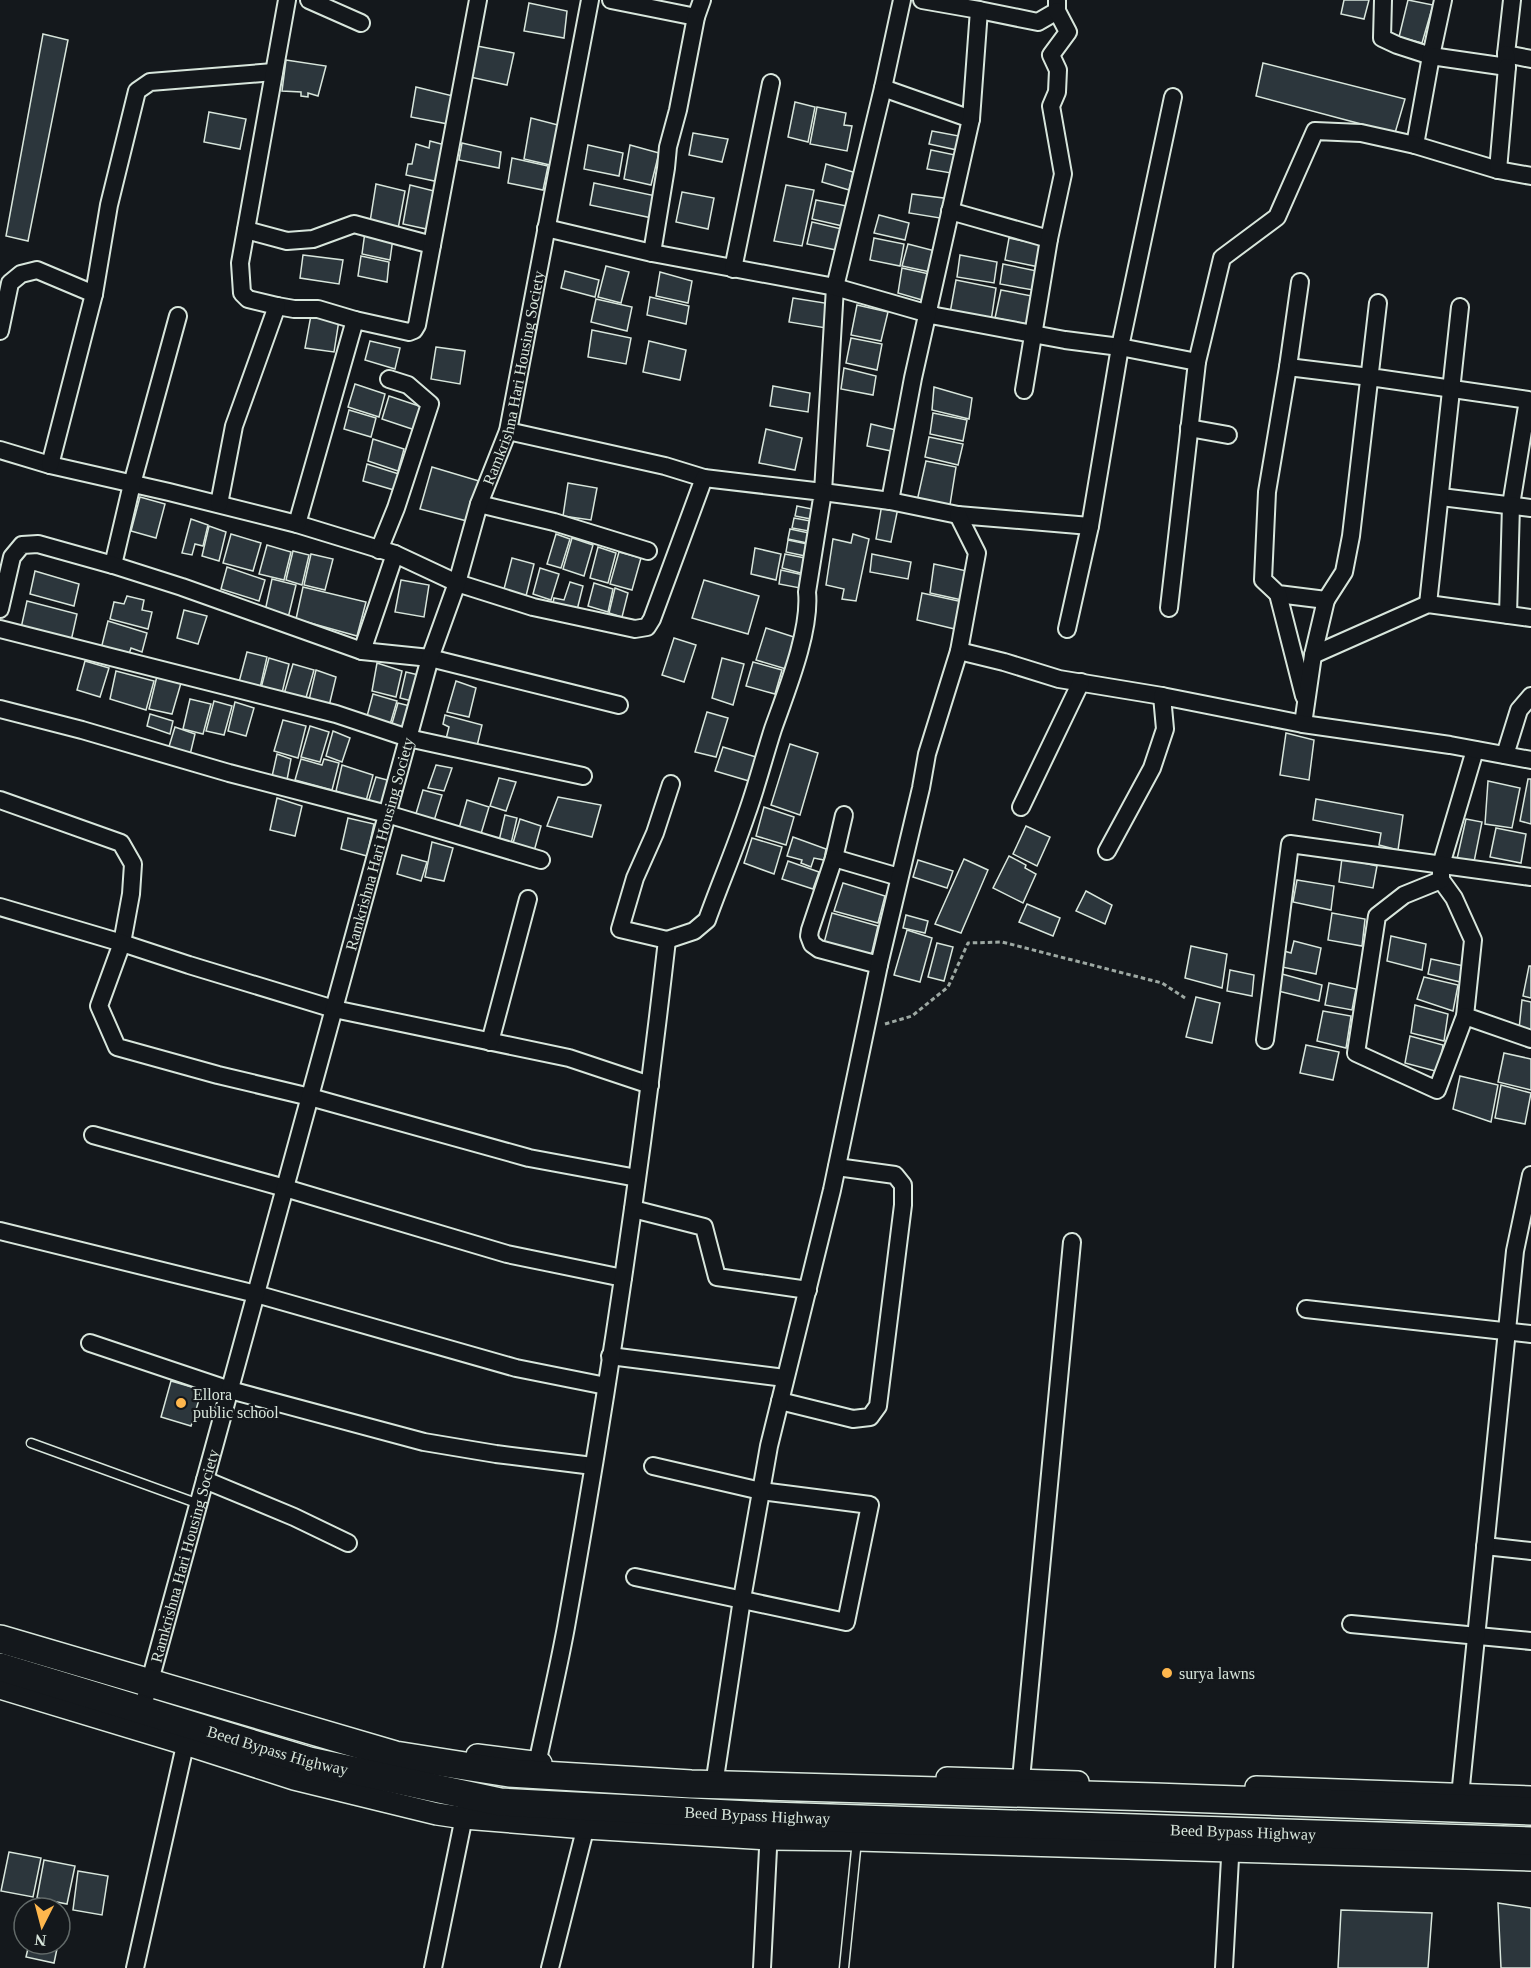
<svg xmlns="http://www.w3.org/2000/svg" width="1531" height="1968" font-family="'Times New Roman',serif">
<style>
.building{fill:#2c363c;stroke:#d8e6dc;stroke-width:1.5}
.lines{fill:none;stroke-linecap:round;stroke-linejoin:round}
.service-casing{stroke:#d8e6dc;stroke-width:11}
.minor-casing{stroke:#d8e6dc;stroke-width:20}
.tertiary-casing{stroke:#d8e6dc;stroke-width:24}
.trunk-casing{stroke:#d8e6dc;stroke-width:30}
.path{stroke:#9da8a2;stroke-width:3;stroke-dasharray:4.5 3;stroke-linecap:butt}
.service{stroke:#14181c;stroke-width:8}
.minor{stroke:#14181c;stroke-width:16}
.tertiary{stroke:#14181c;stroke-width:21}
.trunk{stroke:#14181c;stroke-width:27}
.poi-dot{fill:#ffb74d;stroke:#14181c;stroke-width:2}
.labels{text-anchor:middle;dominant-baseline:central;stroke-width:4.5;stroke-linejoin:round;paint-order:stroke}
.street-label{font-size:16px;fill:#d8e6dc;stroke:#14181c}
.poi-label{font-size:16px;fill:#d8e6dc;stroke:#14181c;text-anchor:start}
</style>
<rect width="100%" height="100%" fill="#14181c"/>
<g class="building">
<path d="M1344,0H1369L1364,19L1341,14Z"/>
<path d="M1408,0L1433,5L1422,43L1399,37Z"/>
<path d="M529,3L567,11L564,38L524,31Z"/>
<path d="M43,34L68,40L28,241L6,236Z"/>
<path d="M477,46L514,53L507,85L470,77Z"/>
<path d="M286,60L326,66L318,96L308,93V97L301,96V92L282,91Z"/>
<path d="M1263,63L1405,99L1395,133L1256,96Z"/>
<path d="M416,87L453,96L448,124L411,117Z"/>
<path d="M795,102L815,107L808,142L788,137Z"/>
<path d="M817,107L846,113L844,125L852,126L847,151L810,144Z"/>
<path d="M209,112L246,119L240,149L204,142Z"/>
<path d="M531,118L558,125L550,165L524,159Z"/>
<path d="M932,131L959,136L957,150L929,144Z"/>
<path d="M693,133L728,139L722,162L689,155Z"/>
<path d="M430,141L445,145L439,182L406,175L408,164H412L416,144L429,148Z"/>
<path d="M462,143L501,152L499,168L459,160Z"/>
<path d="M588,145L623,153L619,176L584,169Z"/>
<path d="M630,145L659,153L651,185L624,179Z"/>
<path d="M931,150L960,156L957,174L927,169Z"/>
<path d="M512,158L548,166L543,190L508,183Z"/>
<path d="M826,164L853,172L849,190L822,182Z"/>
<path d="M594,183L656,196L652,218L590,205Z"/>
<path d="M376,184L405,191L398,229L370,222Z"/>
<path d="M410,185L438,192L431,230L403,224Z"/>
<path d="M786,185L814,190L802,246L774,241Z"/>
<path d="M682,192L714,198L708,229L676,222Z"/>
<path d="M912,194L951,199L946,219L909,213Z"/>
<path d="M816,200L852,207L847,227L812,219Z"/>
<path d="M879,215L909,223L905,240L874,233Z"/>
<path d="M812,222L846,230L841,251L807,244Z"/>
<path d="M365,232L393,238L390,260L362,254Z"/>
<path d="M874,238L904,244L900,266L870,260Z"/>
<path d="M1009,238L1042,245L1039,267L1005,260Z"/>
<path d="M908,244L939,252L935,273L902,266Z"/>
<path d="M303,255L343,260L339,284L300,278Z"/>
<path d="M960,255L997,262L994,283L957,277Z"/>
<path d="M361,256L389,262L387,282L358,276Z"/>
<path d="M1003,264L1037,271L1033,290L1000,284Z"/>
<path d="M606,266L629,272L621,303L598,297Z"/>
<path d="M902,268L934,275L929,302L898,293Z"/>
<path d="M565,271L599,280L595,297L561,288Z"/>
<path d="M660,272L692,281L688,303L656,296Z"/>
<path d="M956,280L996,288L991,321L950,313Z"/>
<path d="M1001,290L1032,296L1027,324L995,318Z"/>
<path d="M650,297L689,306L686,324L647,315Z"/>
<path d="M793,298L831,304L826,328L789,322Z"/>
<path d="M596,299L632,307L627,331L591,322Z"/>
<path d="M857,305L888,312L881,341L851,335Z"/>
<path d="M311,315L339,320L334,352L305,348Z"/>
<path d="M592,330L631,338L626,364L588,357Z"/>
<path d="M851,338L882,344L877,370L846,363Z"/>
<path d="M370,341L400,348L395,369L365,360Z"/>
<path d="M649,341L686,350L680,380L643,372Z"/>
<path d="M436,347L465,351L460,384L431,379Z"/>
<path d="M844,368L876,376L873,395L841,389Z"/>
<path d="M355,384L385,394L379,417L348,407Z"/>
<path d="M773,386L810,393L808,412L770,406Z"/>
<path d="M934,387L972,398L969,419L932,410Z"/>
<path d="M389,396L422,407L415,430L382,419Z"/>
<path d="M349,410L376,418L371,437L344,429Z"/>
<path d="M933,413L967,420L963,441L930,434Z"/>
<path d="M871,424L900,431L896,452L867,446Z"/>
<path d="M766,429L802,438L795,470L759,463Z"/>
<path d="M929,437L963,444L958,465L925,457Z"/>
<path d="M373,439L404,449L398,471L368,461Z"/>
<path d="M926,461L956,467L949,511L917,501Z"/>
<path d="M367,464L399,474L394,490L363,481Z"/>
<path d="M432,467L479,481L467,521L420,509Z"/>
<path d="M568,483L597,488L591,520L563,516Z"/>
<path d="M140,497L165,504L156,538L131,531Z"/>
<path d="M882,504L898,508L891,542L876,539Z"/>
<path d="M797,506L817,510L816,520L795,516Z"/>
<path d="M794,518L816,522L814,532L792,528Z"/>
<path d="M191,519L208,525L203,546L195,544L192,555L182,553Z"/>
<path d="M209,526L226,532L219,561L202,556Z"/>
<path d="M790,529L814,534L812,544L788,539Z"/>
<path d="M231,534L261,543L253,571L223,563Z"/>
<path d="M556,534L570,539L561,568L547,564Z"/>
<path d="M853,534L869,539L856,601L842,599L844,589L826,585L833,539L851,543Z"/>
<path d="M572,538L593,545L584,576L563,569Z"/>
<path d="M788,540L812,545L810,557L786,552Z"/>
<path d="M267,545L291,552L284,580L259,574Z"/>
<path d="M598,547L616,553L608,583L590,578Z"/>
<path d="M755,548L781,554L776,580L751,574Z"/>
<path d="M293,551L309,555L302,585L286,580Z"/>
<path d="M619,552L641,558L632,590L610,584Z"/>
<path d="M311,554L333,559L325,590L304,585Z"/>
<path d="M785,554L810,559L808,575L782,568Z"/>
<path d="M872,554L911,562L908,579L870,572Z"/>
<path d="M512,558L534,564L526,596L504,589Z"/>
<path d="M934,564L967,571L962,600L930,593Z"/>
<path d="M227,567L265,580L259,601L221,589Z"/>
<path d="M540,568L559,574L551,600L533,594Z"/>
<path d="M781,570L808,576L805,589L779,584Z"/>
<path d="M35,571L79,584L74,606L30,594Z"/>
<path d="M272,579L296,585L288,618L265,611Z"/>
<path d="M401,580L429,585L424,617L395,612Z"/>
<path d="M704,580L759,596L748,634L692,618Z"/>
<path d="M570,582L583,586L576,614L552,608L554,598L564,600Z"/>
<path d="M594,583L613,589L608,612L588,606Z"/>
<path d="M303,587L366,602L357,636L296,619Z"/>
<path d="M615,588L628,593L622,617L609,613Z"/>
<path d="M922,593L963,602L959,630L917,620Z"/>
<path d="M127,596L144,600L142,610L152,612L148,629L110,619L114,602L124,604Z"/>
<path d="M27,601L77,614L71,641L21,628Z"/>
<path d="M184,610L207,616L198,644L177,638Z"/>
<path d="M108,621L147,633L142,652L131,648L128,657L101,649Z"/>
<path d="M766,628L794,637L786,669L756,660Z"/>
<path d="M674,638L696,645L684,682L662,675Z"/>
<path d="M247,652L267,657L260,688L239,682Z"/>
<path d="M269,658L289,664L282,693L261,688Z"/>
<path d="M722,658L744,664L733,705L712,698Z"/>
<path d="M85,661L109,668L100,697L77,690Z"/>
<path d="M753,662L782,670L775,694L746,686Z"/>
<path d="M377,663L402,671L396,697L372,691Z"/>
<path d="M293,664L314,670L305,701L284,694Z"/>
<path d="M316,670L336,677L329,706L309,700Z"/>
<path d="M116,671L154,681L146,710L110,699Z"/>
<path d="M406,672L423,676L416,702L400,698Z"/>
<path d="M157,676L181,683L172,714L149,709Z"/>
<path d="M456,681L476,688L469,717L447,712Z"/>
<path d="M373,694L397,701L389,728L366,720Z"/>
<path d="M190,699L211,704L203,734L183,729Z"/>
<path d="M214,701L232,706L224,735L206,731Z"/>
<path d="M235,702L254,708L246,736L228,731Z"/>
<path d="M398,703L414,707L407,732L391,727Z"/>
<path d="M707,712L728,718L716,757L695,752Z"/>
<path d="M150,714L173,721L170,734L147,726Z"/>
<path d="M445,715L482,725L477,746L446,739L449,727L443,724Z"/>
<path d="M283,720L306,726L298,758L274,751Z"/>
<path d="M310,726L329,732L320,762L301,757Z"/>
<path d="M175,727L195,734L189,759L167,753Z"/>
<path d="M333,731L350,738L342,762L326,756Z"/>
<path d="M1286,733L1314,740L1309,780L1280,775Z"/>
<path d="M790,744L818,753L800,815L771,805Z"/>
<path d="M723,747L756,757L749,781L715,771Z"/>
<path d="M277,754L291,759L286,785L271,781Z"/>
<path d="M301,759L322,765L324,759L339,763L332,790L295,780Z"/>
<path d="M342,765L373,775L366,801L336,791Z"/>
<path d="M436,765L452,768L444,791L428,788Z"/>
<path d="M376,777L391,781L383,810L367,806Z"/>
<path d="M499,778L516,782L506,811L490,806Z"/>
<path d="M1528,779H1531V824L1520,821Z"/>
<path d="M1488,781L1520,788L1512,828L1485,824Z"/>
<path d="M423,790L442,795L434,821L415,817Z"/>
<path d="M558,797L601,805L592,837L547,826Z"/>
<path d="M277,798L302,806L295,836L270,830Z"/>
<path d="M1316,799L1403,815L1398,850L1379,845L1381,833L1313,820Z"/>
<path d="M467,800L489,807L480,837L458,832Z"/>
<path d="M764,807L794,817L786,845L756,836Z"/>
<path d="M505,815L517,818L510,848L498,845Z"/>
<path d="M348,818L374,824L367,856L341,849Z"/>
<path d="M520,819L541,826L533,855L511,850Z"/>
<path d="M1466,819L1482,822L1474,862L1457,859Z"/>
<path d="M1026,826L1050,837L1037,866L1013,854Z"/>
<path d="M1496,828L1526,834L1521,863L1490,857Z"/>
<path d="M793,837L826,849L824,860L814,858L811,867L801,863L802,860L787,856Z"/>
<path d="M752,838L782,847L774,874L744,863Z"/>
<path d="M432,842L453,848L444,881L425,877Z"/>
<path d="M402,855L427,862L421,881L397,874Z"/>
<path d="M1009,856L1026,865L1025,868L1036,874L1023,903L993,888Z"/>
<path d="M1342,858L1377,866L1373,888L1339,882Z"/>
<path d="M964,859L988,870L961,933L935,924Z"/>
<path d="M918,860L953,871L947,888L913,877Z"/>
<path d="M788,861L819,872L813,889L782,879Z"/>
<path d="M1297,880L1334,886L1331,910L1293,902Z"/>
<path d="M843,883L885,896L878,923L834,911Z"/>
<path d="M1086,891L1112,905L1105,924L1076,911Z"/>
<path d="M1027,904L1060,918L1053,936L1019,922Z"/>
<path d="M832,913L878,926L871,956L824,943Z"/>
<path d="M1332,913L1365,919L1362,946L1328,940Z"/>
<path d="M906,915L928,921L925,933L903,928Z"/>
<path d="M907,930L932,938L920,982L894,975Z"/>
<path d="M1391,936L1426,944L1422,970L1387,961Z"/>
<path d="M1294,941L1321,948L1316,974L1282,967L1284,951L1291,953Z"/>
<path d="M937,943L953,947L944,981L928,977Z"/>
<path d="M1191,946L1227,954L1222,988L1185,978Z"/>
<path d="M1431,959L1464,966L1460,982L1428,974Z"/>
<path d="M1529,966H1531V998L1523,996Z"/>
<path d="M1230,970L1254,975L1252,996L1227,991Z"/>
<path d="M1282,974L1322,985L1319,1001L1278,991Z"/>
<path d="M1424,977L1458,985L1453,1011L1417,999Z"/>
<path d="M1329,983L1356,989L1352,1010L1325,1005Z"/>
<path d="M1196,997L1220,1003L1212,1043L1186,1037Z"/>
<path d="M1522,1000L1531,1002V1031L1519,1029Z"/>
<path d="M1415,1005L1448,1014L1444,1041L1411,1033Z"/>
<path d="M1323,1011L1351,1016L1346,1048L1317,1041Z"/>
<path d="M1410,1036L1443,1045L1439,1072L1405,1063Z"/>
<path d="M1306,1045L1339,1052L1333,1080L1300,1073Z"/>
<path d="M1504,1053L1531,1059V1090L1498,1082Z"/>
<path d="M1460,1076L1498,1085L1491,1122L1453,1109Z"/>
<path d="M1501,1085L1531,1093L1525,1124L1495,1118Z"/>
<path d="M171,1381L202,1390L191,1426L161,1417Z"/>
<path d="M9,1852L41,1858L33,1897L1,1891Z"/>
<path d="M44,1860L75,1866L67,1904L37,1898Z"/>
<path d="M78,1871L108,1876L102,1915L73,1910Z"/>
<path d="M1498,1903L1531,1908V1968H1501Z"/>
<path d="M1341,1910L1432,1913L1428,1968H1338Z"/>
<path d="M29,1944H58L54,1963L26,1957Z"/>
</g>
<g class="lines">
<g class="service-casing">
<g id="service">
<path d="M31,1443L199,1504"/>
<path d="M844,1968L857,1840"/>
</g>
</g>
<g class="minor-casing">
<g id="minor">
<path d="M309,0L361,23"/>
<path d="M611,0L696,17"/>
<path d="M902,0L883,88L835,287L823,492L890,501L958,515L1090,526"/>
<path d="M1383,0L1382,38L1397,45L1431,56L1443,0"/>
<path d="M1512,0L1506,54L1531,59"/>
<path d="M979,10L1038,22L1057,11V1"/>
<path d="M1506,54L1507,67L1431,56L1415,145L1498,170L1531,176"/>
<path d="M883,88L971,119"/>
<path d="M1498,170L1507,67"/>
<path d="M950,211L1049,239"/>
<path d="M546,228L652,253L835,287L936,316L1065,340L1120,347L1090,526L1067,629"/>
<path d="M246,230L287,241L313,239L354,224L432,245"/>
<path d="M652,253L666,168L668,147L678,110L696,17L702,0"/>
<path d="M733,269L771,83"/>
<path d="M1378,303L1351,536L1344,572L1326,600L1278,594L1263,580L1267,492L1288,367L1370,377L1528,400L1511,505L1508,615"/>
<path d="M277,306L294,309H318L355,320"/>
<path d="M0,331L10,283L21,274L37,270L94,294"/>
<path d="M1197,362L1222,258L1277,217L1315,131L1361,133L1415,145"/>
<path d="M1288,367L1300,282"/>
<path d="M1024,390L1049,239L1063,174L1051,106L1057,92L1058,70L1051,55L1068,32L1057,11"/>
<path d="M1189,428L1228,435"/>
<path d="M508,431L665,466L704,478L823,492L807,592C811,631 786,692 773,729C764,757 757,785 747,813C735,849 720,884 707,920L694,931L667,940"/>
<path d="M0,450L50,465L169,492L297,524L395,554L457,583L533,607L635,629L647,627L652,619L704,478"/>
<path d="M50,465L94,294L109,205L137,91L150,82L274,72"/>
<path d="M1441,497L1531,508"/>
<path d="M890,501L913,378L971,119L979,10L922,0"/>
<path d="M219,504L234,426L277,306L248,299L242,293L240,263L287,0"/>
<path d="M479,504L554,522L648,551"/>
<path d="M297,524L355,320L409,332L414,330L417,325L478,0"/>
<path d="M379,550L396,508L430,404L408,385L389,379"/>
<path d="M113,565L132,484L178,316"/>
<path d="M1278,594L1304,696"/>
<path d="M1428,604L1460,307"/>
<path d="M1169,608L1197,362L1120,347L1173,97"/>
<path d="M0,609L12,557L22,545L38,544L113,565L182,587L362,651L430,658L619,705"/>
<path d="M0,629L336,714L408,738L583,776"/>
<path d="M362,651L395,554"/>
<path d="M959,651L1004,662L1059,679L1162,696"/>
<path d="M1313,655L1428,604L1531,618"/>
<path d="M0,709L82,730L229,773L387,814L541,860"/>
<path d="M1303,724L1313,655L1326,600"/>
<path d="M1475,750L1441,865V880L1454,898L1473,940L1465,1016L1531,1039"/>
<path d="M1505,755L1519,710L1531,696"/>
<path d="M0,800L121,843L133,864L131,894L122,943L99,1006L117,1047L218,1075L310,1097L529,1158L637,1178"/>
<path d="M1021,807L1081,682"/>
<path d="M844,815L834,858L810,930L809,936L812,944L819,949L879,965"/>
<path d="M1107,851L1152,768L1165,729L1162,696L1303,724L1450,745L1531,760"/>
<path d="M834,858L899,877"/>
<path d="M1441,880L1404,895L1377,916L1356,1053L1437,1090L1465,1016"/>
<path d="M0,907L122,943L189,965L334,1009L569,1058L650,1085"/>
<path d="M1265,1040L1290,844L1531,877"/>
<path d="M490,1042L528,899"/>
<path d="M93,1135L285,1188L507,1254L623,1278"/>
<path d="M633,1209L704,1227L717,1277L808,1290"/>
<path d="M0,1231L256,1294L516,1368L606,1386"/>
<path d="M1306,1309L1531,1334"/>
<path d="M90,1343L230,1390L424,1442L496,1454L593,1466"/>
<path d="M610,1356L785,1378"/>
<path d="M780,1401L853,1419L870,1417L878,1406L903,1205V1185L895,1175L837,1167"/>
<path d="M205,1480L294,1517L348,1543"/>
<path d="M1485,1546L1531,1551"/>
<path d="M635,1577L846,1622L870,1505L761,1491L653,1466"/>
<path d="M1351,1624L1531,1641"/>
<path id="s1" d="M142,1710L430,658L457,583L479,504L508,431L590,0"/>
<path d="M535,1774C545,1725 557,1676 566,1627C607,1399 641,1170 667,940L620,929L635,878L655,833L671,784"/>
<path d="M714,1785L742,1599L769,1446L832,1190L879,965L921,788L927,754L959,651L977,553L958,515"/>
<path d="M1020,1790L1072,1242"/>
<path d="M1459,1806L1515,1251L1531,1175"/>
<path d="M135,1968L188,1732"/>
<path d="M433,1968L466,1807"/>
<path d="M550,1968L588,1818"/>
<path d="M762,1968L769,1829"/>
<path d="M1224,1968L1231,1840"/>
</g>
</g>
<g class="tertiary-casing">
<g id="tertiary">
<path d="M0,1688L185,1744L294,1779L437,1814L464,1818L586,1828L769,1839L857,1840L1531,1860"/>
<path d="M477,1755L541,1763"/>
<path d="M947,1778L1078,1782"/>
<path d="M1256,1787L1531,1797"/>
</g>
</g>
<g class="trunk-casing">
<g id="trunk">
<path d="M0,1639L395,1755L509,1773L691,1784L1155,1797L1531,1811"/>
<path id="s2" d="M0,1667L309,1761L500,1802L770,1816L1531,1841"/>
</g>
</g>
<path class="path" d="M885,1024L912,1016L948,987L968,943L1002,942L1162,983L1185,998"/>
<use href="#service" class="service"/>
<use href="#minor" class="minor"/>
<use href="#tertiary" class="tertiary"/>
<use href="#trunk" class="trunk"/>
</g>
<g class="poi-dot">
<circle cx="181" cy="1403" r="6"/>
<circle cx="1167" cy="1673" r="6"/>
</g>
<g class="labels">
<g class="street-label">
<text stroke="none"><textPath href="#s1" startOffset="1384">Ramkrishna Hari Housing Society</textPath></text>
<text stroke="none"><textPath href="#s1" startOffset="898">Ramkrishna Hari Housing Society</textPath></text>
<text stroke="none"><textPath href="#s1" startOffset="160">Ramkrishna Hari Housing Society</textPath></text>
<text stroke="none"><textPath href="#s2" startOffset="290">Beed Bypass Highway</textPath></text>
<text stroke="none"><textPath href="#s2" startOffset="776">Beed Bypass Highway</textPath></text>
<text stroke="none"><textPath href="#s2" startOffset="1262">Beed Bypass Highway</textPath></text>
</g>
<g class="poi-label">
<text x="193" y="1394">Ellora<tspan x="193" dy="18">public school</tspan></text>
<text x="1179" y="1673">surya lawns</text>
</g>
</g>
<g transform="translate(42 1926) rotate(186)"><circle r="28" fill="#14181c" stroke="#626a69" stroke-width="1.5"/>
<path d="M0-4.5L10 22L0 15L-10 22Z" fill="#ffb74d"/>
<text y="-9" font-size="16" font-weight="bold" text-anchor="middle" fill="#d8e6dc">N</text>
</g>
</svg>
